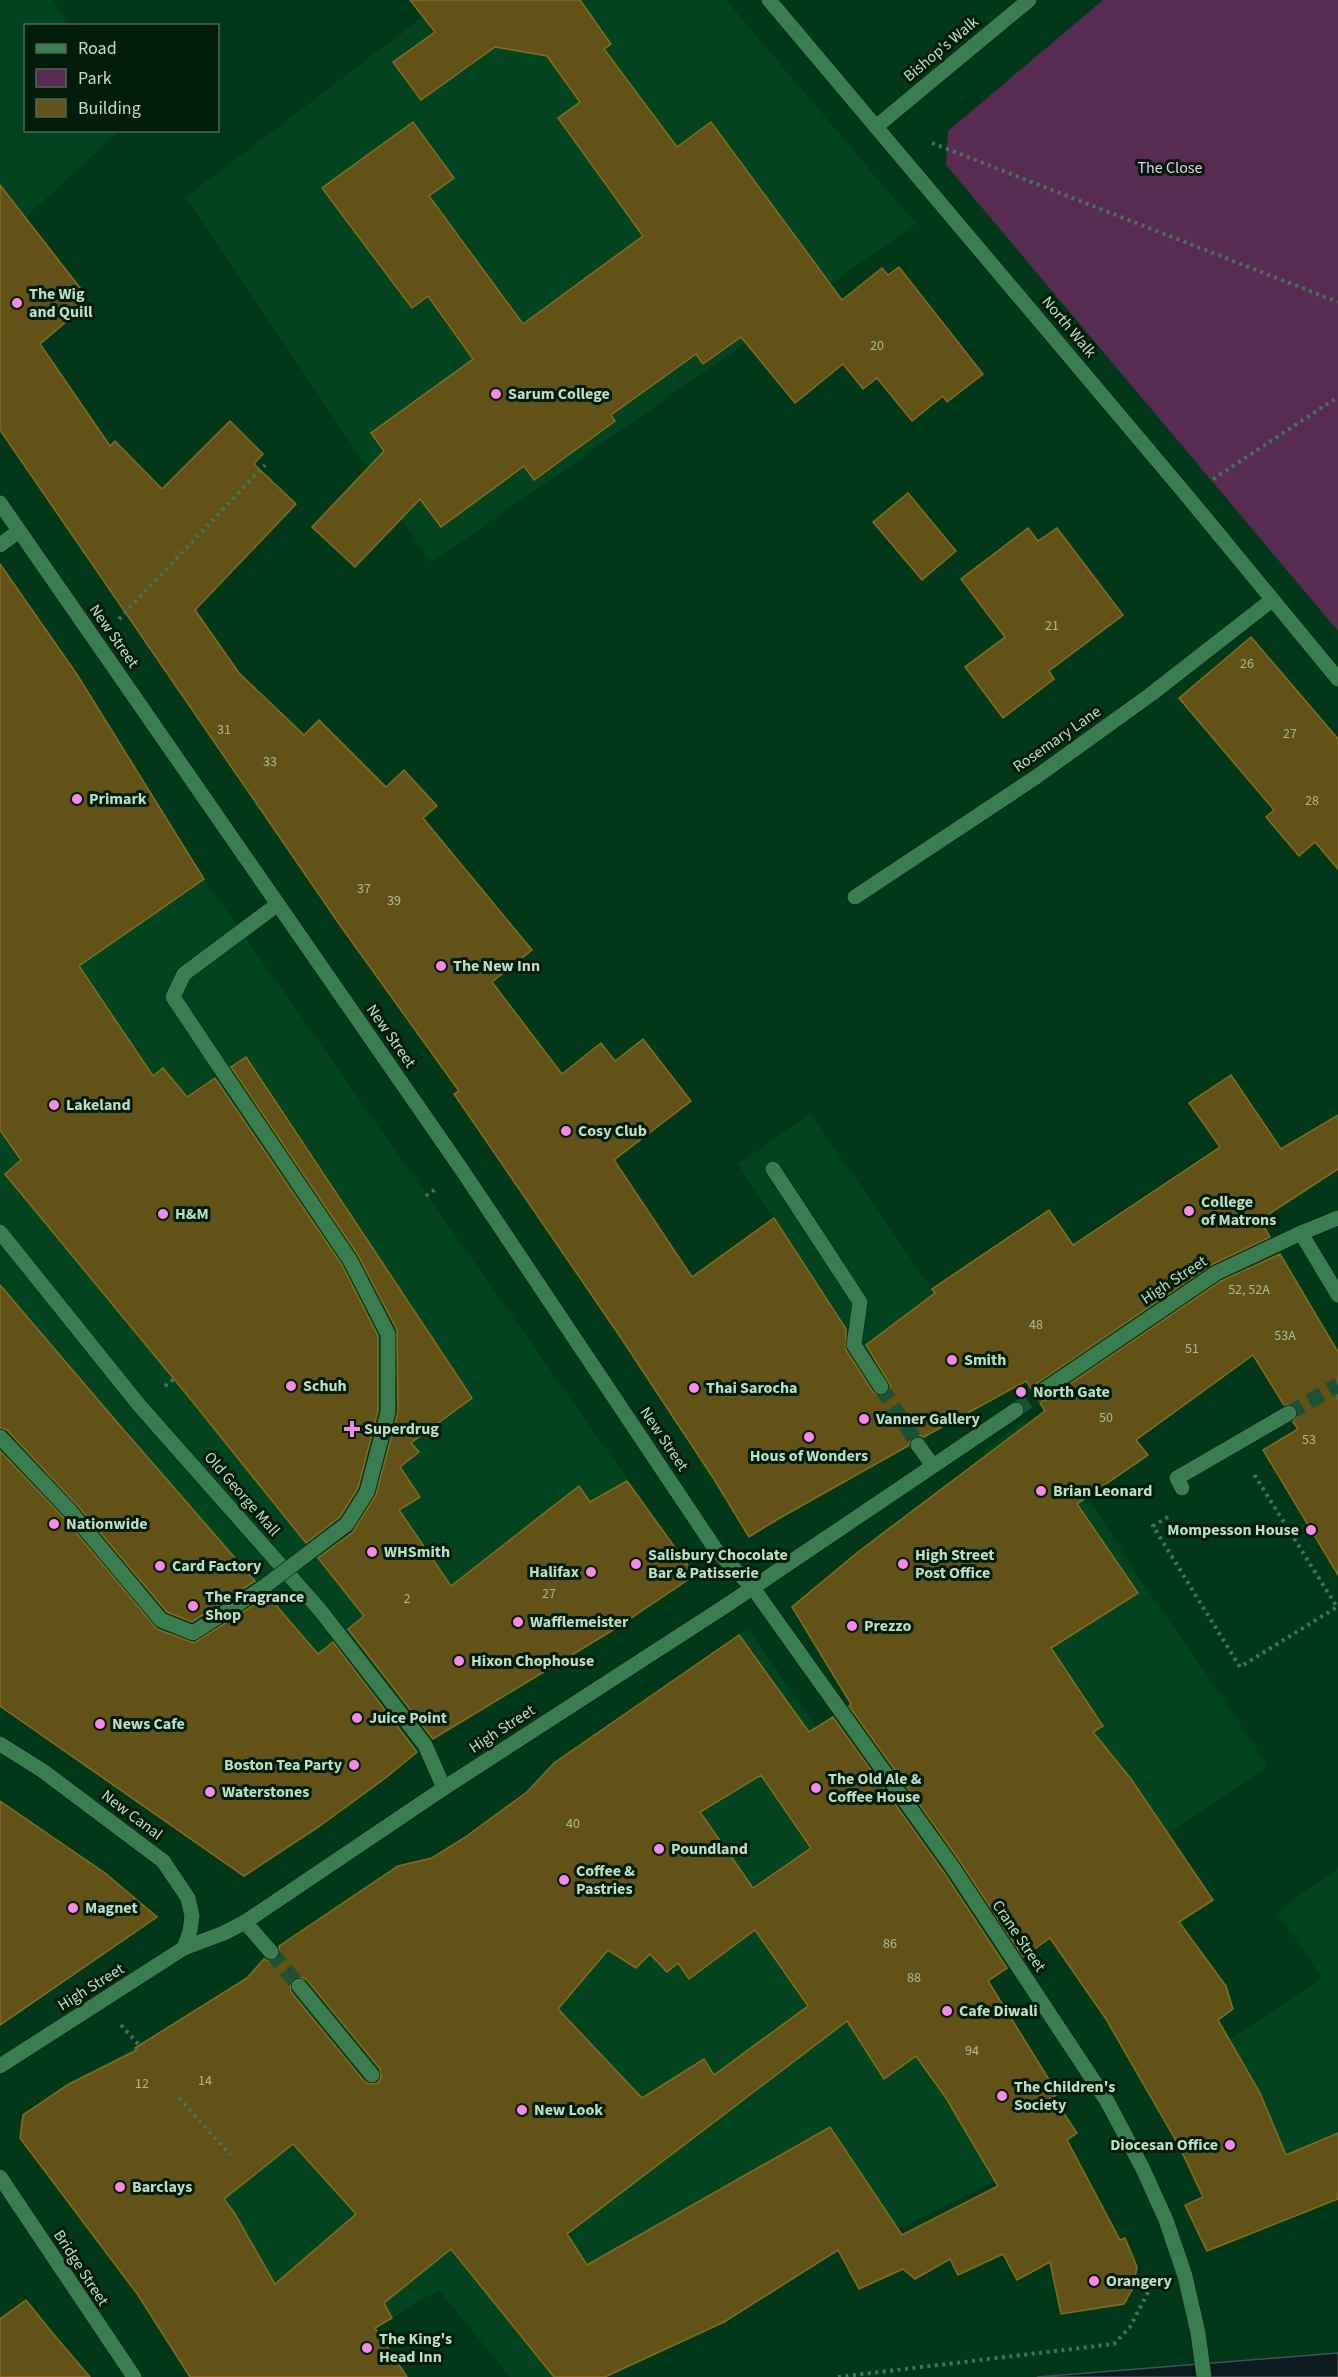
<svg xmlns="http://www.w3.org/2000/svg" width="1338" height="2377" font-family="'Source Sans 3',sans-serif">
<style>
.built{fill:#024420}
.green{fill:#582b52}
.water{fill:#0b1b1f;stroke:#415651;stroke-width:1.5}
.building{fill:#635217;stroke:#846e1f;stroke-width:1.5;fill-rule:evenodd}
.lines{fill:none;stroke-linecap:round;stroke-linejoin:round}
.minor-tunnel{stroke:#1c5133;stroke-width:15;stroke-dasharray:15 8;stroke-linecap:butt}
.minor-casing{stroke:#061b0d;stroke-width:16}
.path{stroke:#457458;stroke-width:4;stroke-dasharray:3 4.5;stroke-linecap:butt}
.minor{stroke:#3a7d50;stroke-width:15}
.minor-bridge-casing{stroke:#061b0d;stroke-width:16;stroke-linecap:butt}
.minor-bridge{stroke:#3a7d50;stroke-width:15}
.poi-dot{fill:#f888e9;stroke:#011c0a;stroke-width:2}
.labels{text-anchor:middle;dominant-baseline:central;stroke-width:6;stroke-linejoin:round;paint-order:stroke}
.number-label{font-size:14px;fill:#a7bc9a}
.street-label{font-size:16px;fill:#bedfc6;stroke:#011c0a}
.park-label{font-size:16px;fill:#fac2f0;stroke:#011c0a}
.poi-label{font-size:16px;font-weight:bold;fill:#bedfc6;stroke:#011c0a;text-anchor:start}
</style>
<rect width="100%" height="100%" fill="#003819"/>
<g class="built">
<path d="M0,0H53L70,25L26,26V130L119,131L0,241Z"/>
<path d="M445,0H726L916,224L431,563L186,197Z"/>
<path d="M0,564L76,673L204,879L695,1575L648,1606L433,1739L394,1773L249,1874L239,1873L0,1706Z"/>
<path d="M811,1114L935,1294L927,1431L931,1436L910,1450L907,1446L782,1516L749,1537L656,1393L742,1337L839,1318L738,1164Z"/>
<path d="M1024,1420L1067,1465L1146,1588L1217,1689L1268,1766L1168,1833L843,1662L798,1601L858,1552L987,1454L985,1450Z"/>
<path d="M748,1629L833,1751L1002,2001L1058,2094L1054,2098L1077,2133L1017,2171L895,2230L889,2217L725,2322L605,2377H510L439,2290L375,2328L407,2377H190L138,2295L20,2138L23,2115L247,1978L267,1954L398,1866L432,1858L464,1838L527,1792L553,1764Z"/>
<path d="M1338,1868V2199L1207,2251L1185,2205L1203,2196L1179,2146L1145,2086L1229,2040L1322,1978L1277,1912Z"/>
</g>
<path class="green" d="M1103,0H1338V631L946,165L948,131Z"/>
<path class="water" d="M1338,2353V2377H1037Z"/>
<g class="building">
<path d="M410,0H580L611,44L604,49L677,147L711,122L842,300L882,268L888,275L899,267L983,374L947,402L943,396L912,421L877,378L863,389L843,364L795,403L741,337L703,364L696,354L611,415L615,421L534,480L524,466L441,527L420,499L355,567L312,527L384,451L371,433L473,359L428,296L412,308L322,188L413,122L454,178L429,196L523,324L643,236L558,118L580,102L547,56L495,47L421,100L393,62L435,32Z"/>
<path d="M0,185L84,293L80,310L40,344L110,446L115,441L162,489L230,421L263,454L254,464L296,504L195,610L239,673L304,735L319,720L386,787L404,770L437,806L423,818L532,950L492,982L562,1074L601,1043L615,1061L643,1039L691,1101L614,1160L692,1277L774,1218L846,1329V1350L873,1392L882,1397L889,1392L891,1386L866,1345L935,1293L932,1289L1049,1210L1073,1245L1220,1147L1189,1103L1231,1075L1281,1149L1338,1115V1169L1260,1220L1270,1237L1211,1265L1036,1384L1032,1390L1026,1381L924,1437L918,1435L913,1437L908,1446L778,1519L749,1537L714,1479L619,1335L454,1094L459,1091L342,928L0,430Z"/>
<path d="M908,493L956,551L922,580L873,522Z"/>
<path d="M1028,528L1038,541L1057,528L1123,615L1049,671L1054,679L1003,718L965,667L1005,637L961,579Z"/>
<path d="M0,564L76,673L204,879L79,966L153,1076L163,1068L187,1097L215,1078L342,1265L378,1336V1411L358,1488L340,1517L306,1543L188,1396L5,1174L21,1160L0,1130Z"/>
<path d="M1251,637L1338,739V869L1315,842L1299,856L1266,817L1274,810L1179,698Z"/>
<path d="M246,1057L472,1398L411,1443L419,1452L400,1467L420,1497L399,1510L451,1586L579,1486L590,1502L627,1481L695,1575L613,1630L433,1739L348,1629L364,1616L318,1558L353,1532L376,1495L398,1412L397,1330L358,1255L231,1067Z"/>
<path d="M1280,1254L1338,1352V1575L1263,1450L1298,1429L1293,1422L1299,1412L1293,1404L1284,1405L1253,1355L1136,1440L1148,1455L1077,1504L1138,1593L1051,1648L1103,1726L1093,1732L1131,1779L1213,1900L1179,1922L1226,1986L1233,2009L1218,2020L1260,2093L1286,2155L1338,2133V2199L1207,2251L1185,2205L1203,2197L1179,2146L1106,2019L1050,1938L1023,1957L959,1860L849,1706L851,1704L792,1607L858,1552L1045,1411L1039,1401L1046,1400L1221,1281Z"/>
<path d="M0,1285L116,1421L255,1581L192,1622L167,1612L77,1505L7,1430L0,1428Z"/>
<path d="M0,1451L63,1517L157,1629L194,1643L268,1596L318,1654L333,1642L417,1752L388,1776L320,1826L244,1876L0,1706Z"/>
<path d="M739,1635L809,1732L833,1717L943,1871L1007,1968L988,1981L1058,2094L1053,2097L1077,2133L1067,2140L1120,2240L1125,2238L1137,2267L1133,2288L1124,2304L1061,2314L1050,2262L1017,2280L1003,2254L958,2275L950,2259L915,2279L903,2269L859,2289L838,2250L724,2322L605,2377H554L451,2249L384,2303L392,2318L375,2328L407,2377H190L138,2295L20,2138L23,2115L69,2084L137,2050L135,2048L247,1978L264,1959L268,1961L277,1960L280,1955L279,1946L398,1866L432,1858L464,1838L527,1792L554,1763ZM761,1775L811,1848L753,1888L700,1812ZM755,1930L808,2006L714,2075L704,2059L642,2098L558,2009L608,1950L636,1968L650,1954L667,1972L678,1963L689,1979ZM298,1976L307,1980L380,2069L381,2078L378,2083L369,2084L364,2081L291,1992L290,1982ZM847,2021L884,2079L916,2056L946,2098L998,2186L902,2235L830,2127L587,2265L567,2234ZM293,2144L356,2214L275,2284L235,2214L224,2199Z"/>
<path d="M0,1801L105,1873L157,1917L0,2025Z"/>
<path d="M26,2300L50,2330L90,2377H0V2319Z"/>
</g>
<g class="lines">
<g class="minor-tunnel">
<path d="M881,1387L918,1445"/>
<path d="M1016,1410L1041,1392"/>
<path d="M1289,1413L1338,1385"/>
<path d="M271,1952L299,1986"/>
</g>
<g class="minor-casing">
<g id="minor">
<path d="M769,0L1188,497L1338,679"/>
<path d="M877,126L1029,0"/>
<path d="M0,503L462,1170L716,1550L753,1588L900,1794L951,1865L1107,2101L1142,2167L1166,2220L1185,2276L1198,2333L1204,2377"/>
<path d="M0,545L19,531"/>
<path d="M855,897L1036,777L1150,695L1272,600"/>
<path d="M223,1072L173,997L184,974L278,904"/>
<path d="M773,1169L860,1302L854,1345L881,1387"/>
<path d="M0,1232L139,1405L320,1610L425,1745L444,1788"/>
<path d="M1301,1233L1338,1295"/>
<path d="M1041,1392L1216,1273L1301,1233L1338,1218"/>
<path d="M0,1437L70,1511L161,1620L193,1633L261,1589"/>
<path d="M918,1445L933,1466"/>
<path d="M1182,1488L1177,1478L1289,1413"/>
<path d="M0,1744L43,1771L163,1861L188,1898L192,1916L190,1931L184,1948"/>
<path d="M245,1922L271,1952"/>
<path d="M299,1986L372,2075"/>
<path d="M0,2066L184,1948L224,1933L245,1922L444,1788L730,1603L1016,1410"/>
<path d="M0,2177L134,2377"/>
</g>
</g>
<g class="path">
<path d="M932,143L1338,302"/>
<path d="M1213,479L1338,397"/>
<path d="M119,619L265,465"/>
<path d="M426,1196L437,1188"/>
<path d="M165,1386L174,1379"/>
<path d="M1168,1517L1153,1526L1240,1667L1337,1607L1252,1471"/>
<path d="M121,2025L139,2045"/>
<path d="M179,2098L230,2155"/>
<path d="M838,2377L1114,2344L1130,2327L1153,2283"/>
</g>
<use href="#minor" class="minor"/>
<g class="minor-bridge-casing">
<path id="minor-bridge" d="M223,1072L350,1260L388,1334V1412L367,1492L347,1524L261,1589"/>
</g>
<use href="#minor-bridge" class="minor-bridge"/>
</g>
<g class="poi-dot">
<circle cx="17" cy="303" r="6"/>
<circle cx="496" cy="394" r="6"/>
<circle cx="77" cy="799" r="6"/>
<circle cx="441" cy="966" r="6"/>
<circle cx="54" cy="1105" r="6"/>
<circle cx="566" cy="1131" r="6"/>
<circle cx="1189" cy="1211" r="6"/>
<circle cx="163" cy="1214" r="6"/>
<circle cx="952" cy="1360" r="6"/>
<circle cx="291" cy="1386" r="6"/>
<circle cx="694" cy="1388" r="6"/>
<circle cx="1021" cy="1392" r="6"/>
<circle cx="864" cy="1419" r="6"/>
<path d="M349 1420h6v6h6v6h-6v6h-6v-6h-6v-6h6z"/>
<circle cx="809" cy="1437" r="6"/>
<circle cx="1041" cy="1491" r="6"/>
<circle cx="54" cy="1524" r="6"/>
<circle cx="1311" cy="1530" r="6"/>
<circle cx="372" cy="1552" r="6"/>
<circle cx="636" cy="1564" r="6"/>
<circle cx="903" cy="1564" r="6"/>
<circle cx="160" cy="1566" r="6"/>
<circle cx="591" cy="1572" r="6"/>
<circle cx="193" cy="1606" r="6"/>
<circle cx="518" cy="1622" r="6"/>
<circle cx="852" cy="1626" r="6"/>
<circle cx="459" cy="1661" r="6"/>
<circle cx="357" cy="1718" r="6"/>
<circle cx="100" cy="1724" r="6"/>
<circle cx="354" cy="1765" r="6"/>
<circle cx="816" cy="1788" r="6"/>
<circle cx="210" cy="1792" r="6"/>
<circle cx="659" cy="1849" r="6"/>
<circle cx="564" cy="1880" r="6"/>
<circle cx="73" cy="1908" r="6"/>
<circle cx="947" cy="2011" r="6"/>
<circle cx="1002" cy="2096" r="6"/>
<circle cx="522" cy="2110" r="6"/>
<circle cx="1230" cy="2145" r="6"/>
<circle cx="120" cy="2187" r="6"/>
<circle cx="1094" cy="2281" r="6"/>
<circle cx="367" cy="2348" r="6"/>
</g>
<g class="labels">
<g class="number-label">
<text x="877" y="346">20</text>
<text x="1052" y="626">21</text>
<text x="1247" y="664">26</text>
<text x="224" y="730">31</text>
<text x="1290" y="734">27</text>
<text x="270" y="762">33</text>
<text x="1312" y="801">28</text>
<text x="364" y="889">37</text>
<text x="394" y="901">39</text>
<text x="1249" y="1290">52, 52A</text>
<text x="1036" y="1325">48</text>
<text x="1285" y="1336">53A</text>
<text x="1192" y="1349">51</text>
<text x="1106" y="1418">50</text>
<text x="1309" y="1440">53</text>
<text x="549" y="1594">27</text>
<text x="407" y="1599">2</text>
<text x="573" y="1824">40</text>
<text x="890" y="1944">86</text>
<text x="914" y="1978">88</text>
<text x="972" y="2051">94</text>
<text x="205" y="2081">14</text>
<text x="142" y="2084">12</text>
</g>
<g class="street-label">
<text transform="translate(941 49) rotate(-40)">Bishop's Walk</text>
<text transform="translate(1069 327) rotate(50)">North Walk</text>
<text transform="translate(114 636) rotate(55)">New Street</text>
<text transform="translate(1057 739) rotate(-35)">Rosemary Lane</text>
<text transform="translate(391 1036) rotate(55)">New Street</text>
<text transform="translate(1174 1280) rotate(-33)">High Street</text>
<text transform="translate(664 1439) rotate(56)">New Street</text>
<text transform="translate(242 1494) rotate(49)">Old George Mall</text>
<text transform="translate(502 1729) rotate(-33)">High Street</text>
<text transform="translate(132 1815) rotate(37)">New Canal</text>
<text transform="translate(1019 1936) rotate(56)">Crane Street</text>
<text transform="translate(91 1987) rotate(-32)">High Street</text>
<text transform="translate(81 2268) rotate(57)">Bridge Street</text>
</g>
<g class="park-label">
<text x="1170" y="168">The Close</text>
</g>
<g class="poi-label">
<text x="29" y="294">The Wig<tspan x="29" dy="18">and Quill</tspan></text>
<text x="508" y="394">Sarum College</text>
<text x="89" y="799">Primark</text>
<text x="453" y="966">The New Inn</text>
<text x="66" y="1105">Lakeland</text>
<text x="578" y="1131">Cosy Club</text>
<text x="1201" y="1202">College<tspan x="1201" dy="18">of Matrons</tspan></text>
<text x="175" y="1214">H&amp;M</text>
<text x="964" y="1360">Smith</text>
<text x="303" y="1386">Schuh</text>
<text x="706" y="1388">Thai Sarocha</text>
<text x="1033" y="1392">North Gate</text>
<text x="876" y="1419">Vanner Gallery</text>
<text x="364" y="1429">Superdrug</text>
<text x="809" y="1456" text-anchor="middle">Hous of Wonders</text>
<text x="1053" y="1491">Brian Leonard</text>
<text x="66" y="1524">Nationwide</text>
<text x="1299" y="1530" text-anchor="end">Mompesson House</text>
<text x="384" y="1552">WHSmith</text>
<text x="648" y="1555">Salisbury Chocolate<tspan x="648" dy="18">Bar &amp; Patisserie</tspan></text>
<text x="915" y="1555">High Street<tspan x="915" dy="18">Post Office</tspan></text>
<text x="172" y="1566">Card Factory</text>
<text x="579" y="1572" text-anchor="end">Halifax</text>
<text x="205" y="1597">The Fragrance<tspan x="205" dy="18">Shop</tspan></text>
<text x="530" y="1622">Wafflemeister</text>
<text x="864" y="1626">Prezzo</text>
<text x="471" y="1661">Hixon Chophouse</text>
<text x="369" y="1718">Juice Point</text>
<text x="112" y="1724">News Cafe</text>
<text x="342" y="1765" text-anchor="end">Boston Tea Party</text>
<text x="828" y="1779">The Old Ale &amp;<tspan x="828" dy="18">Coffee House</tspan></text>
<text x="222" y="1792">Waterstones</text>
<text x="671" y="1849">Poundland</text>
<text x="576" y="1871">Coffee &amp;<tspan x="576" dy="18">Pastries</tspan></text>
<text x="85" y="1908">Magnet</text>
<text x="959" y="2011">Cafe Diwali</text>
<text x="1014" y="2087">The Children's<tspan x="1014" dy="18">Society</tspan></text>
<text x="534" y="2110">New Look</text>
<text x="1218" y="2145" text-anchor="end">Diocesan Office</text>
<text x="132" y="2187">Barclays</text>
<text x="1106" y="2281">Orangery</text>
<text x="379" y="2339">The King's<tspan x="379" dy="18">Head Inn</tspan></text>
</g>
</g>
<rect x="24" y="24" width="195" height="108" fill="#011c0a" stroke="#4d6a55" stroke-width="1.5"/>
<rect x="36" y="44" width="30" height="9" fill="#3a7d50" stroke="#4d6a55" stroke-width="1.5"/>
<text x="78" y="54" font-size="18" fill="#bedfc6">Road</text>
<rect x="36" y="69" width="30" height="18" fill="#582b52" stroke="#4d6a55" stroke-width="1.5"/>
<text x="78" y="84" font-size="18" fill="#bedfc6">Park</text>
<rect x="36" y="99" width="30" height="18" fill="#635217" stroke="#4d6a55" stroke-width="1.5"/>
<text x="78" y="114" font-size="18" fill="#bedfc6">Building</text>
</svg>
